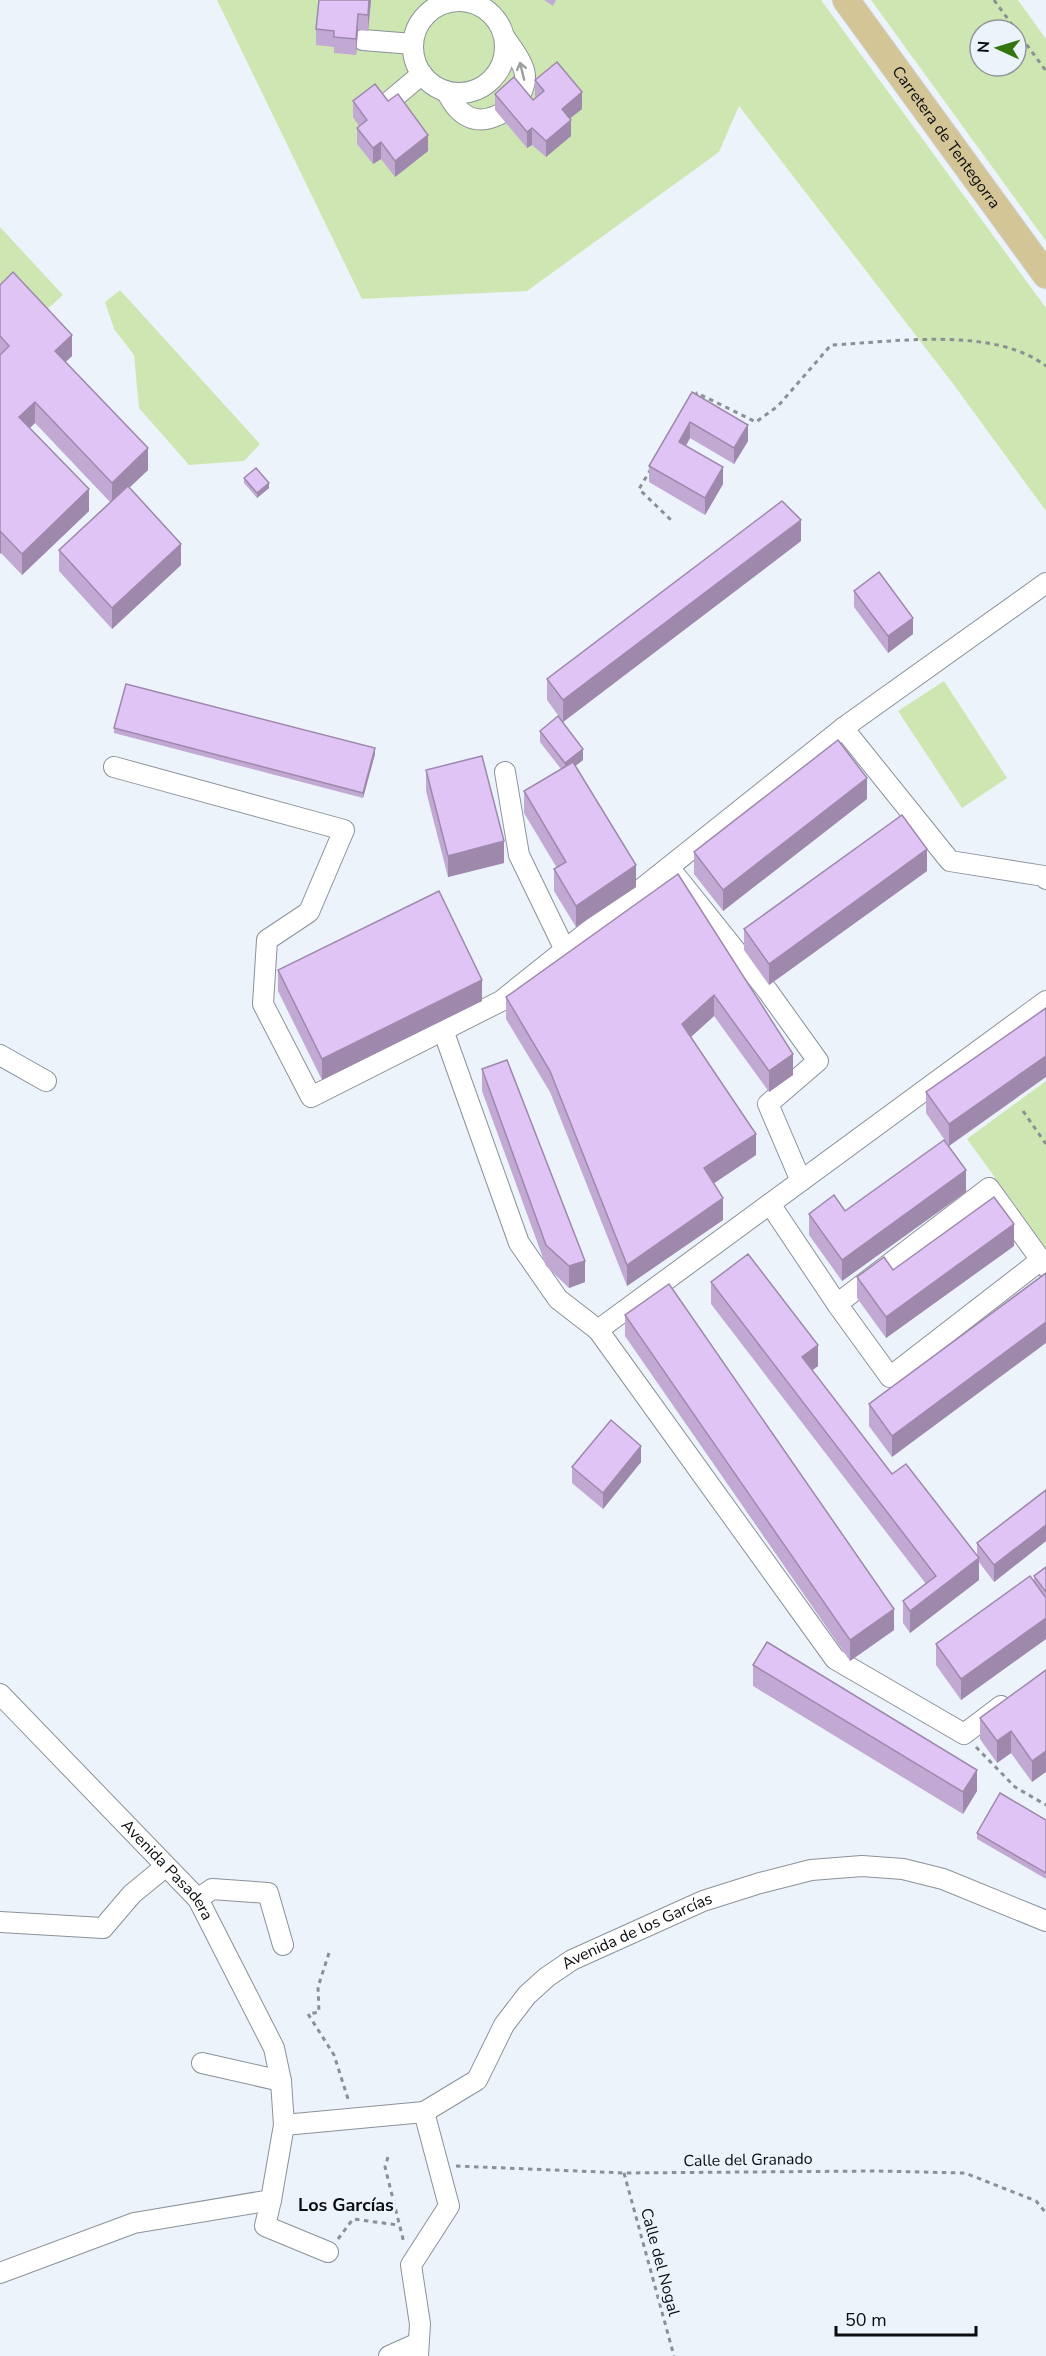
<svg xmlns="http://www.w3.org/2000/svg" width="1046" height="2356" font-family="'Nunito Sans',sans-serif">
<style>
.green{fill:#cee7b2;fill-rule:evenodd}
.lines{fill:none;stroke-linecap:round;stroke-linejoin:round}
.minor-casing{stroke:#8b9299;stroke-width:22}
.major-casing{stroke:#cecfcf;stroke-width:28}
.path{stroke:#8b9095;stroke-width:3;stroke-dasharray:4.5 4.5;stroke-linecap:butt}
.minor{stroke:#fff;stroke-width:20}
.major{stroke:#d3c595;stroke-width:26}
.wall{fill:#c2a9d4}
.shaded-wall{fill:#9e89ac}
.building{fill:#e1c4f6;stroke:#9e89ac;stroke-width:1.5}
.oneway{stroke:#9d9e9f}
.labels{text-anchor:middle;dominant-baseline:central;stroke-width:6;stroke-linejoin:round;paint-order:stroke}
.street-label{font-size:16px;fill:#0b0d10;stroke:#ecf3fb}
.neighbourhood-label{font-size:18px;font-weight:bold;fill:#0b0d10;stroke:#ecf3fb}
</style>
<rect width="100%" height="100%" fill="#ecf3fb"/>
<g class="green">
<path d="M217,0H821L1046,308V511L954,385L739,106L719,152L527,291L362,299Z"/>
<path d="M871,0H1018L1046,39V241ZM980,30H1016V66H980Z"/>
<path d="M0,227L63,295L43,313L0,294Z"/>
<path d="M120,290L260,444L244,461L189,465L139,408L134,355L114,329L105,302Z"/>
<path d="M944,681L1007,778L962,808L898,711Z"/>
<path d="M1046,1081V1248L967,1139Z"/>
</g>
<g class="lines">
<g class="minor-casing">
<g id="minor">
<circle cx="459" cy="47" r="46"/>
<path d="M363,40L413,44"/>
<path d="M446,91C451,100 457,111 467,116C492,130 532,98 524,70C521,59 512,48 505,38"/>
<path d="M384,106L422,74"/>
<path d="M843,728L950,861L1044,876L1046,879"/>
<path d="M114,767L344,830L309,912L267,940L263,1004L311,1097L501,1001L843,728L1046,583"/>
<path d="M505,772L519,855L565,950"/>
<path d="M676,876L767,990L818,1061L768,1104L801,1181"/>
<path d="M443,1030L519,1243L558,1299L598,1330L835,1659L964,1734L1001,1706"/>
<path d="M0,1055L46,1081"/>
<path d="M770,1204L837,1304L989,1188L1046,1267"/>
<path d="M837,1304L890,1377L1041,1260"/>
<path d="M598,1330L1046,1001"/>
<path id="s1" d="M0,1694L198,1899L274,2048L281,2081L284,2125L271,2200L134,2223L0,2273"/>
<path d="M198,1899L212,1889L268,1893L283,1945"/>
<path d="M0,1922L103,1928L132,1894L165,1867"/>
<path d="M202,2063L281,2081"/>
<path id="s2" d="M284,2125L424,2112L477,2080L504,2025L527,1995L547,1977L572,1960L703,1901L760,1883L811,1870L862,1866L903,1869L943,1879L1046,1921"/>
<path d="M271,2200L265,2226L328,2252"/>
<path d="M389,2356L418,2343"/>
<path d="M418,2356L420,2324L411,2265L449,2206L424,2112"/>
</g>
</g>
<g class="major-casing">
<g id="major">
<path id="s3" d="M846,0L1046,275"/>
</g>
</g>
<g class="path">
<path d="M994,0L1016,30"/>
<path d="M1016,30L1046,71"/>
<path d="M695,397L697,393L756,422L778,406L831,345C893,342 994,326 1046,366"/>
<path d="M651,469L639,489L673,522"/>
<path d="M1023,1111L1046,1144"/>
<path d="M976,1747L1015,1787L1046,1805"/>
<path d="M329,1953L318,1987L319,2012L308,2014L334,2055L349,2102"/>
<path d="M388,2157L385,2167L404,2243"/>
<path d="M456,2166L624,2173L876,2171L965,2173L1036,2201L1046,2213"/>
<path d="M624,2173L674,2356"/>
<path d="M338,2239L353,2219L398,2225"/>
</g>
<use href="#minor" class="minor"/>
<use href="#major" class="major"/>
</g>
<g class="wall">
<path d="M319,0H371L368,31L358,30L356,55L334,53V47L316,45V29Z"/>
<path d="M544,0H556L553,6Z"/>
<path d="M535,80L582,109L570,118L571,136L546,157L532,145L527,148L495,110V94L533,100L536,98L535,96Z"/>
<path d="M353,101H388L428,151L395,177L381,159L373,164L357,144V128L359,126L353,117Z"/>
<path d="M0,285L72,356L65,362L148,470L129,488L181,565L112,629L59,571V550L110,502L35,423L30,428L89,511L22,575L1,553L0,554Z"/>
<path d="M692,392L748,441L734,464L690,438L686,446L723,484L705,515L649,482V466Z"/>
<path d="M244,478L269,488L257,498L244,483Z"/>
<path d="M801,541L563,722L547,700V679Z"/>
<path d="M854,591L913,634L888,653L854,607Z"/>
<path d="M114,728L375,754L363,798L114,733Z"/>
<path d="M540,731L583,760L575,766L636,887L576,927L554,891V869L557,868L524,813V791L561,769L540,742Z"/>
<path d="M426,770L504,863L448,877L426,791Z"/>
<path d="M867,799L723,911L694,874V852Z"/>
<path d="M927,871L769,985L744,950V929Z"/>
<path d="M678,874L793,1075L769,1092L714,1016L691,1037L756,1155L714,1183L723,1220L627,1286L550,1092L506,1019V997Z"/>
<path d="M278,970L482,1001L322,1080L278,991Z"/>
<path d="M1046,1008L949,1146L926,1113V1092Z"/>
<path d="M482,1069L585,1282L569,1288L546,1266L482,1091Z"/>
<path d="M966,1192L842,1281L809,1235V1214L845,1211Z"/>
<path d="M1014,1246L886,1338L857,1298V1277Z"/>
<path d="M1046,1273L892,1457L869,1426V1404Z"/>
<path d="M711,1282L818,1366L812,1370L892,1474L977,1556V1543L1046,1490V1541L994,1582L979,1562V1580L910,1633L903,1623V1601L926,1584L711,1304Z"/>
<path d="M625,1315L894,1630L850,1661L625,1336Z"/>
<path d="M641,1462L603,1509L572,1483V1467Z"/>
<path d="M1046,1567V1639L961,1700L936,1665V1644L1034,1582V1576Z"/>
<path d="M753,1665L977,1791L963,1814L753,1686Z"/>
<path d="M1046,1670L1032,1782L1011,1753L997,1763L980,1739V1718Z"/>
<path d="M1046,1820V1879L977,1839V1833Z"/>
</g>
<g class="shaded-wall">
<path d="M369,0H371L368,31V15Z"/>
<path d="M358,14V30L356,55V39Z"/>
<path d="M582,92V109L562,125V109Z"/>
<path d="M571,120V136L546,157V141Z"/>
<path d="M532,128V145L527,148V132Z"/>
<path d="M428,135V151L395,177V161Z"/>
<path d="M381,142V159L373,164V148Z"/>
<path d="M72,335V356L55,372V351Z"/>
<path d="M35,402V423L19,438V417Z"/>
<path d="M690,422V438L679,458V442Z"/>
<path d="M748,425V441L734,464V448Z"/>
<path d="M148,448V470L112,504V483Z"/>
<path d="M723,467V484L705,515V498Z"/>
<path d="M269,483V488L257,498V493Z"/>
<path d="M89,489V511L22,575V554Z"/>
<path d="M801,520V541L563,722V700Z"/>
<path d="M1,532V553L0,554V533Z"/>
<path d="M181,544V565L112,629V608Z"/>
<path d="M913,618V634L888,653V636Z"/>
<path d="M375,748V754L363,798V793Z"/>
<path d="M583,749V760L565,774V763Z"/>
<path d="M867,778V799L723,911V890Z"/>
<path d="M504,841V863L448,877V856Z"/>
<path d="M927,849V871L769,985V964Z"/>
<path d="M636,865V887L576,927V906Z"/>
<path d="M482,980V1001L322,1080V1059Z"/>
<path d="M714,995V1016L682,1045V1024Z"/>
<path d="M793,1054V1075L769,1092V1071Z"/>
<path d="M1046,1056V1077L949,1146V1124Z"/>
<path d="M756,1134V1155L704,1190V1168Z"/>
<path d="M966,1170V1192L842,1281V1260Z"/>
<path d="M723,1198V1220L627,1286V1265Z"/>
<path d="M1014,1224V1246L886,1338V1317Z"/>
<path d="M585,1261V1282L569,1288V1266Z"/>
<path d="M1046,1322V1343L892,1457V1436Z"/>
<path d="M818,1345V1366L802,1378V1357Z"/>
<path d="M641,1446V1462L603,1509V1493Z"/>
<path d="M1046,1525V1541L994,1582V1565Z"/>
<path d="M979,1558V1580L910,1633V1611Z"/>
<path d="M894,1609V1630L850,1661V1640Z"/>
<path d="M1046,1618V1639L961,1700V1679Z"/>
<path d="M1011,1731V1753L997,1763V1741Z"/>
<path d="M1046,1751V1772L1032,1782V1761Z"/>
<path d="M977,1770V1791L963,1814V1792Z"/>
</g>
<g class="building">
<path d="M319,0H369L368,15L358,14L356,39L334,37V31L316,29Z"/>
<path d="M557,62L582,92L562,109L571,120L546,141L532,128L527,132L495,94L514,77L533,100L544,91L535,80Z"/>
<path d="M375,84L388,101L398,94L428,135L395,161L381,142L373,148L357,128L367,120L353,101Z"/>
<path d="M13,272L72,335L55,351L148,448L112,483L35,402L19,417L89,489L22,554L1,532L0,533V355L9,346L0,336V285Z"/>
<path d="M692,392L748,425L734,448L690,422L679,442L723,467L705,498L649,466Z"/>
<path d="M256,468L269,483L257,493L244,478Z"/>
<path d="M128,486L181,544L112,608L59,550Z"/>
<path d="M782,501L801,520L563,700L547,679Z"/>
<path d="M879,572L913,618L888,636L854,591Z"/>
<path d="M126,684L375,748L363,793L114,728Z"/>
<path d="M558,716L583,749L565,763L540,731Z"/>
<path d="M838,740L867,778L723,890L694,852Z"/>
<path d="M482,756L504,841L448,856L426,770Z"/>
<path d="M573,762L636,865L576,906L554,869L566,862L524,791Z"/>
<path d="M902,815L927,849L769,964L744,929Z"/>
<path d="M678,874L793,1054L769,1071L714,995L682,1024L756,1134L704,1168L723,1198L627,1265L550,1071L506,997Z"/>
<path d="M439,891L482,980L322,1059L278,970Z"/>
<path d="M1046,1008V1056L949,1124L926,1092Z"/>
<path d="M507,1060L585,1261L569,1266L546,1245L482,1069Z"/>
<path d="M944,1140L966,1170L842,1260L809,1214L834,1195L845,1211Z"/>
<path d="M994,1197L1014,1224L886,1317L857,1277L884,1257L893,1270Z"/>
<path d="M748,1254L818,1345L802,1357L892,1474L906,1464L979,1558L910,1611L903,1601L936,1576L711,1282Z"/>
<path d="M1046,1273V1322L892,1436L869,1404Z"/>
<path d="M669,1284L894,1609L850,1640L625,1315Z"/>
<path d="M611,1420L641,1446L603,1493L572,1467Z"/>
<path d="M1046,1490V1525L994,1565L977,1543Z"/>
<path d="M1046,1567V1592L1034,1576Z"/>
<path d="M1030,1576L1046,1598V1618L961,1679L936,1644Z"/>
<path d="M767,1642L977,1770L963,1792L753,1665Z"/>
<path d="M1046,1670V1751L1032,1761L1011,1731L997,1741L980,1718Z"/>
<path d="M1000,1793L1046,1820V1873L977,1833Z"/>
</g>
<defs><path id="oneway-shaft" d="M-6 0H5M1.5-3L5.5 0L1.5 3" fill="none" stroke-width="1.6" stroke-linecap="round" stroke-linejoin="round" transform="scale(1.5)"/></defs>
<use class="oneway" href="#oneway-shaft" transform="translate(522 71) rotate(-104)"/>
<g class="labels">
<g class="street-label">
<text stroke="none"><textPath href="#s3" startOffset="170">Carretera de Tentegorra</textPath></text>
<text stroke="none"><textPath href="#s1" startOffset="243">Avenida Pasadera</textPath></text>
<text stroke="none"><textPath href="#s2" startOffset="430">Avenida de los Garcías</textPath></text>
<text transform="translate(748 2160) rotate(-1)">Calle del Granado</text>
<text transform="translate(660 2262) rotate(75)">Calle del Nogal</text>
</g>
<g class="neighbourhood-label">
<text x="346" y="2205">Los Garcías</text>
</g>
</g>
<g transform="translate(998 48) rotate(274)"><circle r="28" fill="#ecf3fb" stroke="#92979d" stroke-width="1.5"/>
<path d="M0-4.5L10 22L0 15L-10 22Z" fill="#357510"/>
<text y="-9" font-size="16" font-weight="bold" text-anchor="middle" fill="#0b0d10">N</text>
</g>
<path d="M836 2326v9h140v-9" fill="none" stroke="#0b0d10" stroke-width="3"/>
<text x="845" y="2326" font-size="18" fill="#0b0d10" stroke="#ecf3fb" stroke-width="4.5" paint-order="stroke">50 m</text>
</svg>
